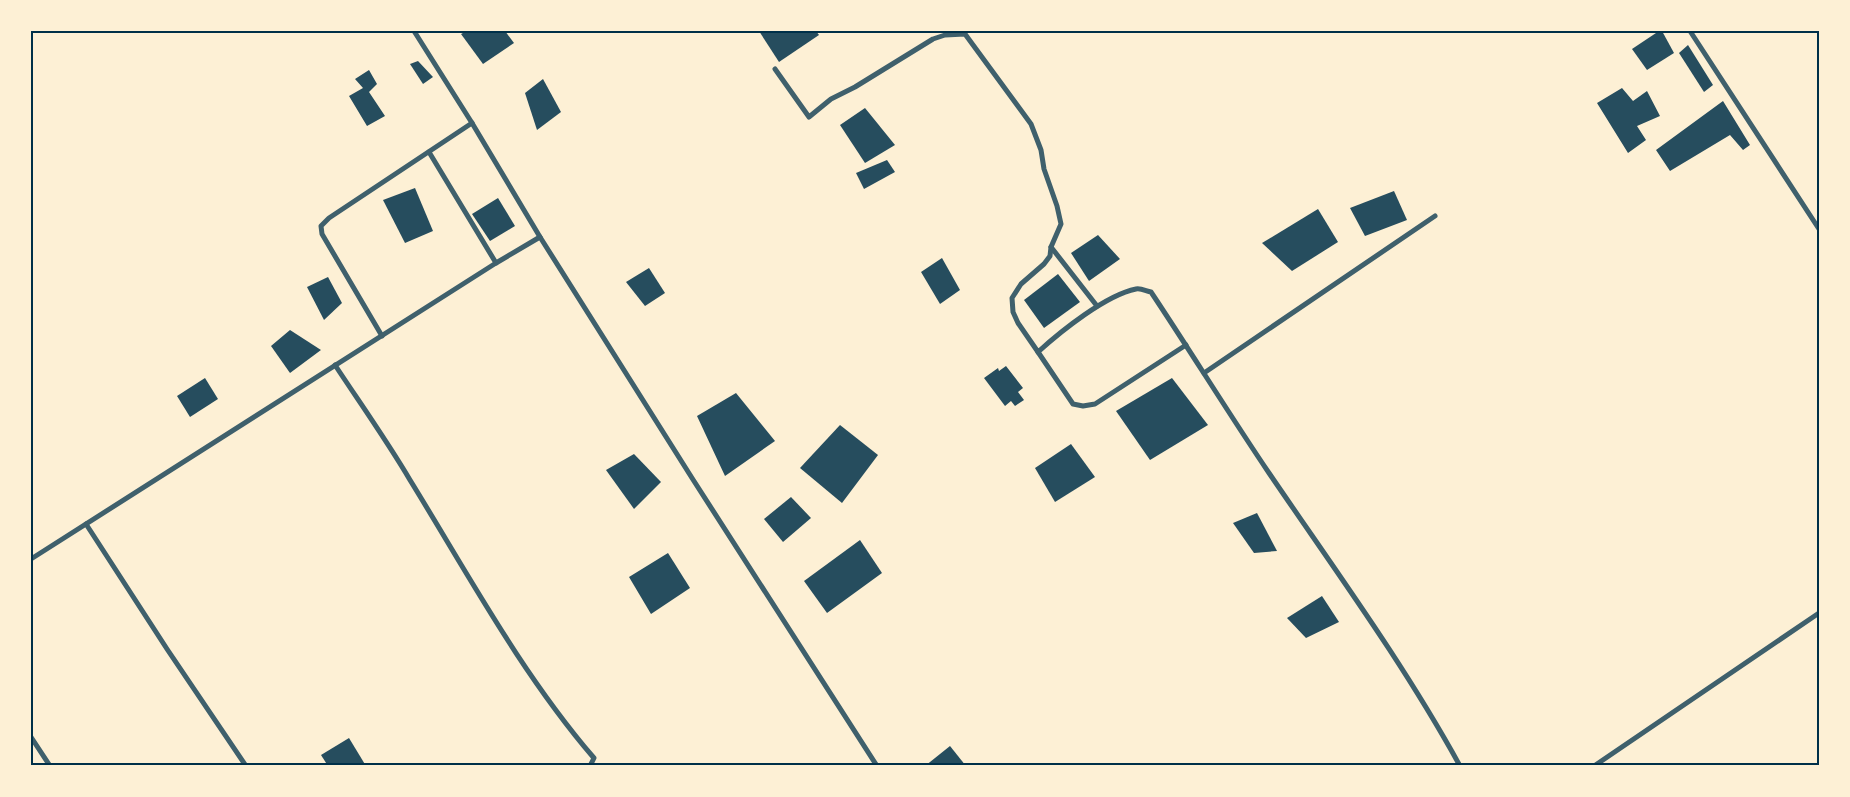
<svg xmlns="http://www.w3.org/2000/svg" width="1850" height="797" font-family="Barlow,sans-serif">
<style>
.building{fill:#264d5e}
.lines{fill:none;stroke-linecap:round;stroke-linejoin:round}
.minor{stroke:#3f606c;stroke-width:5}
.neatline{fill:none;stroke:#003049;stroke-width:2}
</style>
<rect width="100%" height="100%" fill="#fdf0d5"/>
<g class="building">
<path d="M467,31H505L514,43L483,64L461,34Z"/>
<path d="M759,31H816L819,35L779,62Z"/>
<path d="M1659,31H1662L1674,53L1647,70L1632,49Z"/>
<path d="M1688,45L1713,85L1704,92L1679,53Z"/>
<path d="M418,61L433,77L423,84L410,64Z"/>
<path d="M369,70L377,84L369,92L385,116L367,126L349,96L363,88L355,79Z"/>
<path d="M543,79L561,112L537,130L525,93Z"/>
<path d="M1622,88L1633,101L1647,91L1660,116L1637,126L1646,140L1628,153L1597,103Z"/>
<path d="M1723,101L1750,145L1743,150L1730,135L1670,171L1656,150Z"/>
<path d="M865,108L895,145L865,163L840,125Z"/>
<path d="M887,160L895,172L864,189L856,173Z"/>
<path d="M415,188L433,231L405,243L383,200Z"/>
<path d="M1394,191L1407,220L1365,236L1350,208Z"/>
<path d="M498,198L515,226L490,241L472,214Z"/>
<path d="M1318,209L1338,242L1292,271L1262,243Z"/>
<path d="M1098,235L1120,259L1089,281L1071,253Z"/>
<path d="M942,258L960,290L940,304L921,272Z"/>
<path d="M649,268L665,293L645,306L626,282Z"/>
<path d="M1058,274L1080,302L1044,328L1024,300Z"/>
<path d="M328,277L342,303L324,320L307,287Z"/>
<path d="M290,330L321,350L290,373L271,346Z"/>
<path d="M1006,366L1023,388L1018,392L1024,400L1015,406L1011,401L1005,406L984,378L998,368L999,371Z"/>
<path d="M205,378L218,399L190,417L177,396Z"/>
<path d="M1172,378L1208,425L1150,460L1116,411Z"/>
<path d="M736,393L775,441L725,476L697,416Z"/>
<path d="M840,425L878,455L842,503L800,468Z"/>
<path d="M1071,444L1095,477L1055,502L1035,468Z"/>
<path d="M634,454L661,482L634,509L606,470Z"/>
<path d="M791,497L811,518L783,542L764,519Z"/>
<path d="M1257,513L1277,551L1254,553L1233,523Z"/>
<path d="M860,540L882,573L827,613L804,581Z"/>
<path d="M668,553L690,588L651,614L629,577Z"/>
<path d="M1322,596L1339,622L1306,638L1287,618Z"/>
<path d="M349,738L366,766H328L321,755Z"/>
<path d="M950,746L966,766H925Z"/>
</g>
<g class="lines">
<g class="minor">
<path d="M414,31L472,123L540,237L692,478L877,766"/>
<path d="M1690,31L1819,229"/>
<path d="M775,69L809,117L831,99L855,87L933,39L945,35L965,34L1031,124L1041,150L1044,169L1057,206L1061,224L1051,247L1050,256L1044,264L1021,284L1012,298L1013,312L1018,323L1038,352C1061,331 1106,295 1136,289C1141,288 1146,291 1151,292C1191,352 1229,414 1269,473C1335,570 1404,664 1460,766"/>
<path d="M429,152L496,263"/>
<path d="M1051,247L1097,306"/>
<path d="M382,336L322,234L321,226L329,218L472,123"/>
<path d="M1038,352L1073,404L1083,406L1095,404L1186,345"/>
<path d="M335,365C360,403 387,441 410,480C468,574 521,673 594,758L590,766"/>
<path d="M1204,373L1435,216"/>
<path d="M86,524L167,649L246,766"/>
<path d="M31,559L496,263L540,237"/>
<path d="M31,737L50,766"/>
<path d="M1594,766L1819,613"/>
</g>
</g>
<rect width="1850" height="797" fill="none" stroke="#fdf0d5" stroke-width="65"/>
<rect x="32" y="32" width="1786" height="732" class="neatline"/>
</svg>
